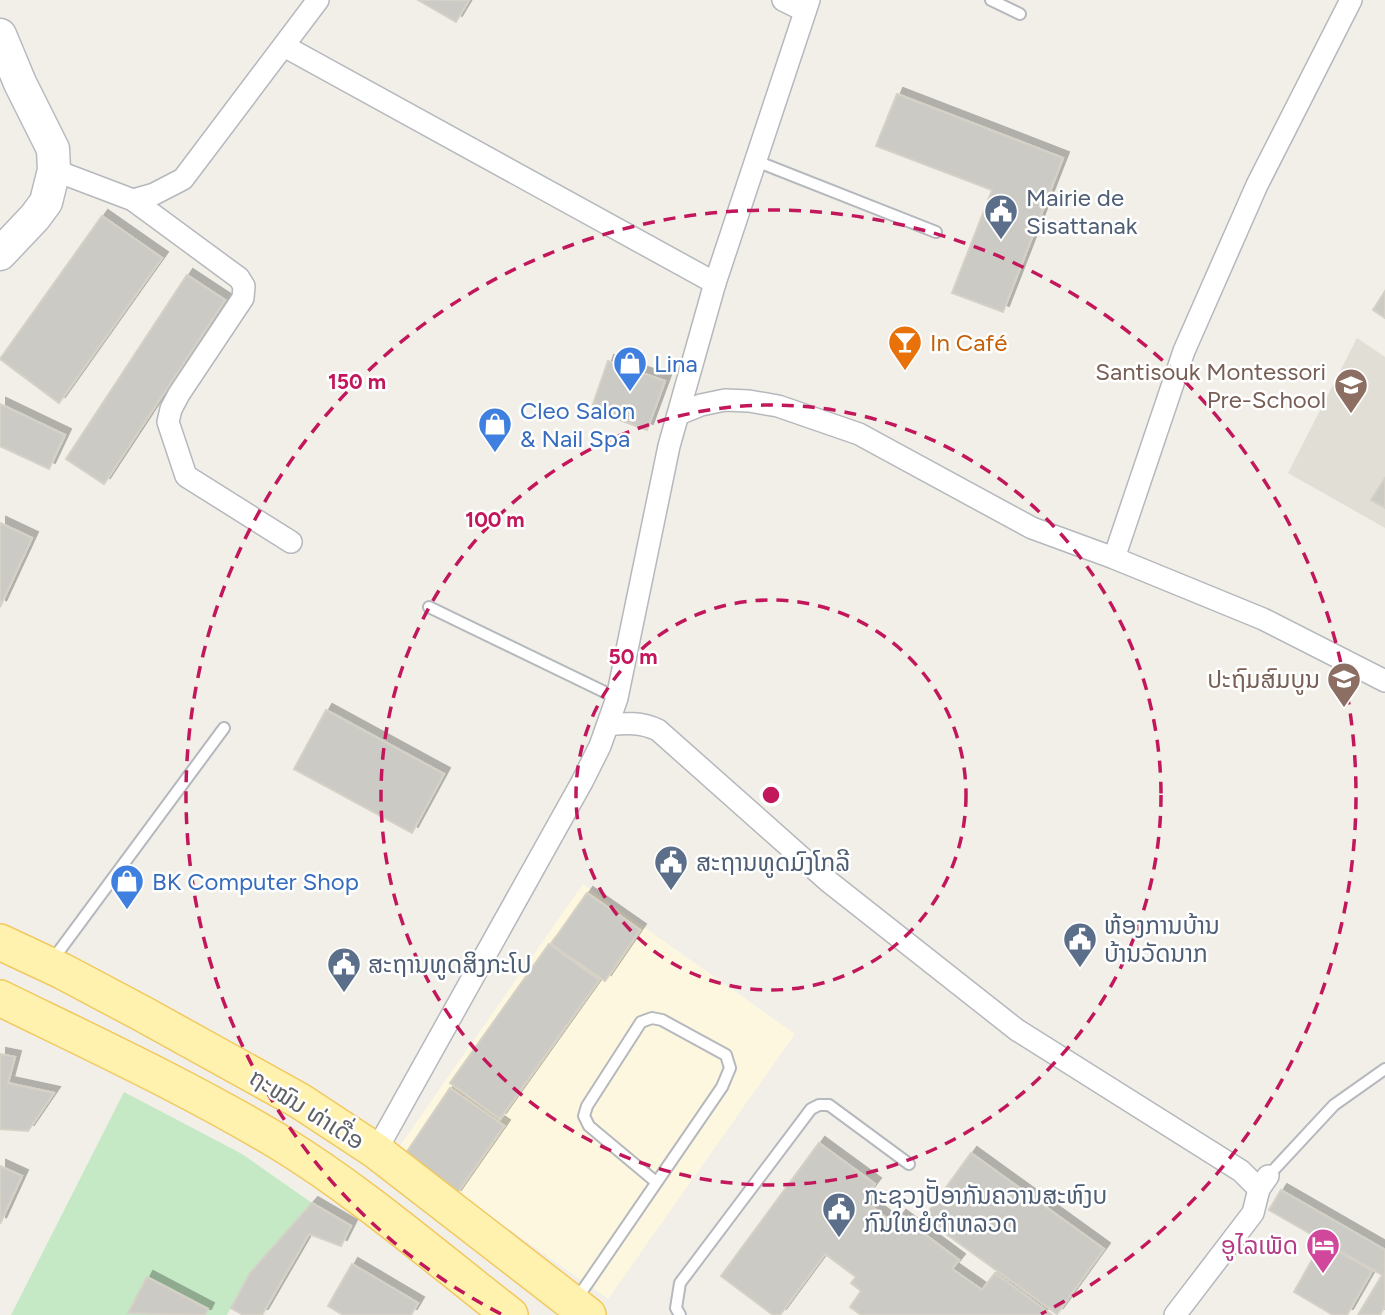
<svg xmlns="http://www.w3.org/2000/svg" width="1385" height="1315" font-family="Figtree,'Noto Sans Lao',sans-serif">
<style>
.commercial{fill:#fef7e0}
.education{fill:#e1ded6}
.green{fill:#c5e8c5}
.building{fill:#cccac5;stroke:#d6d1c6;stroke-width:2;filter:url(#shadow)}
.lines{fill:none;stroke-linecap:round;stroke-linejoin:round}
.lane-casing{stroke:#b5b8bc;stroke-width:14}
.street-casing{stroke:#b5b8bc;stroke-width:24}
.secondary-casing{stroke:#b6babf;stroke-width:35}
.primary-casing{stroke:#f2c960;stroke-width:38}
.lane{stroke:#fff;stroke-width:10}
.street{stroke:#fff;stroke-width:21}
.secondary{stroke:#fff;stroke-width:32}
.primary{stroke:#fff2af;stroke-width:35}
.ring{fill:none;stroke:#c2185b;stroke-width:3.5;stroke-dasharray:12 9}
.labels{text-anchor:middle;dominant-baseline:central;stroke-width:5;stroke-linejoin:round;paint-order:stroke}
.service-label{font-size:24px;fill:#4e5e75;stroke:#fff;text-anchor:start}
.food-label{font-size:24px;fill:#c56008;stroke:#fff;text-anchor:start}
.shop-label{font-size:24px;fill:#366cbe;stroke:#fff;text-anchor:start}
.education-label{font-size:24px;fill:#785e54;stroke:#fff;text-anchor:end}
.street-label{font-size:24px;fill:#5f6368;stroke:#fff}
.hotel-label{font-size:24px;fill:#b23c85;stroke:#fff;text-anchor:end}
.centre{fill:#c2185b;stroke:#fff;stroke-width:3.5}
.ring-label{font-size:21px;text-anchor:middle;font-weight:bold;fill:#c2185b;stroke:#fff;stroke-width:5;stroke-linejoin:round;paint-order:stroke}
</style>
<defs>
<filter id="shadow"><feDropShadow dx="6" dy="-6" stdDeviation="0" flood-color="#0004"/></filter>
</defs>
<rect width="100%" height="100%" fill="#f1efe8"/>
<path class="commercial" d="M583,884L795,1034L608,1299L397,1150Z"/>
<path class="education" d="M1357,338L1385,357V528L1288,473Z"/>
<path class="green" d="M124,1092L242,1154L312,1203L250,1273L227,1315H11Z"/>
<g class="building">
<path d="M418,0H469L456,22Z"/>
<path d="M897,94L1063,158L1003,312L952,293L992,190L876,146Z"/>
<path d="M102,216L162,258L59,403L0,359Z"/>
<path d="M187,275L225,300L104,484L66,459Z"/>
<path d="M1385,291V318L1373,310Z"/>
<path d="M608,361L665,381L647,430L591,410Z"/>
<path d="M0,404L65,435L49,469L0,446Z"/>
<path d="M1385,478V508L1371,500Z"/>
<path d="M0,523L32,538L0,607Z"/>
<path d="M326,710L444,774L412,833L294,769Z"/>
<path d="M587,893L640,930L605,981L551,944Z"/>
<path d="M549,944L599,980L500,1119L450,1083Z"/>
<path d="M0,1054L15,1057L8,1083L54,1093L28,1131L0,1129Z"/>
<path d="M450,1088L504,1126L455,1196L402,1159Z"/>
<path d="M819,1143L875,1184L863,1200L894,1224L900,1216L959,1260L952,1269L982,1290L995,1273L1052,1315H861L850,1307L861,1291L851,1283L856,1277L825,1254L780,1315H773L721,1276Z"/>
<path d="M971,1153L1104,1249L1057,1314L924,1218Z"/>
<path d="M0,1166L22,1176L0,1224Z"/>
<path d="M1281,1190L1385,1250V1306L1380,1315H1358L1382,1275L1269,1210Z"/>
<path d="M312,1203L351,1226L341,1246L309,1234L262,1315H243L231,1308L250,1273Z"/>
<path d="M1322,1242L1372,1271L1347,1315H1333L1294,1292Z"/>
<path d="M352,1264L418,1303L411,1315H343L328,1306Z"/>
<path d="M147,1277L208,1309L205,1315L128,1313Z"/>
</g>
<g class="lines">
<g class="lane-casing">
<g id="lane">
<path d="M991,0L1020,14"/>
<path d="M756,161L936,232"/>
<path d="M429,607L617,698"/>
<path d="M51,962L224,728"/>
<path d="M1268,1176L1334,1105L1385,1069"/>
<path d="M576,1300L722,1087L730,1068L726,1055L662,1020L652,1018L641,1022L587,1106L584,1116L589,1126L656,1182"/>
<path d="M680,1315L676,1308L680,1283L811,1109L819,1105H829L909,1164"/>
</g>
</g>
<g class="street-casing">
<g id="street">
<path d="M783,0L805,11"/>
<path d="M284,46L715,283"/>
<path d="M54,170L133,200L239,278L244,286L243,298L179,394L171,409L168,422L186,476L291,542"/>
<path d="M133,200L154,194L183,179L318,0"/>
<path d="M679,414L701,405L725,400L749,401L778,406L859,434L1032,528L1114,558L1263,619L1385,681"/>
<path d="M1114,558L1184,351L1257,185L1351,0"/>
<path d="M608,725C627,723 641,722 658,730L828,881L1017,1030L1241,1171L1259,1189"/>
<path d="M376,1151L582,782L600,746L617,698L669,446L715,283L809,0"/>
<path d="M1175,1315L1253,1213L1259,1189L1268,1176"/>
</g>
</g>
<g class="secondary-casing">
<path id="secondary" d="M0,35L20,83L53,149L54,170L46,202L35,217L0,254"/>
</g>
<g class="primary-casing">
<g id="primary">
<path d="M0,942L62,971L143,1014L300,1101L376,1151L588,1315"/>
<path d="M0,998C94,1044 189,1088 279,1142C361,1192 435,1257 510,1315"/>
</g>
</g>
<use href="#lane" class="lane"/>
<use href="#street" class="street"/>
<use href="#secondary" class="secondary"/>
<use href="#primary" class="primary"/>
</g>
<g class="ring">
<circle cx="771" cy="795" r="195"/>
<circle cx="771" cy="795" r="390"/>
<path d="M501 1314A585 585 0 1 1 1041 1314"/>
</g>
<defs>
<g id="civic-pin" transform="scale(1.75)"><path d="M0 17L-7.5 6A9.5 9.5 0 1 1 7.5 6Z" fill="#5c6f8a" stroke="#fff"/><path d="M-.6-6.5H3V-4.5H.6V-3L4-1V1h2V6H-6V1h2V-1L-.6-3ZM-1.2 2.5V6h2.4V2.5Z" fill="#fff"/></g>
<g id="bar-pin" transform="scale(1.75)"><path d="M0 17L-7.5 6A9.5 9.5 0 1 1 7.5 6Z" fill="#e8710a" stroke="#fff"/><path d="M-6-5H6L.8 .8V4.5H3.5V6h-7V4.5H-.8V.8Z" fill="#fff"/></g>
<g id="shop-pin" transform="scale(1.75)"><path d="M0 17L-7.5 6A9.5 9.5 0 1 1 7.5 6Z" fill="#3f7fe0" stroke="#fff"/><path d="M-5-2.5h2.3a2.7 3.5 0 0 1 5.4 0H5L5.5 6h-11ZM-1.5-2.5h3a1.5 2.3 0 0 0-3 0Z" fill="#fff"/></g>
<g id="school-pin" transform="scale(1.75)"><path d="M0 17L-7.5 6A9.5 9.5 0 1 1 7.5 6Z" fill="#8d6e63" stroke="#fff"/><path d="M0-5L7-2L0 1L-7-2ZM-4 1L0 2.5L4 1V4Q0 6-4 4Z" fill="#fff"/></g>
<g id="hotel-pin" transform="scale(1.75)"><path d="M0 17L-7.5 6A9.5 9.5 0 1 1 7.5 6Z" fill="#d1479c" stroke="#fff"/><path d="M-6-4.5h1.5V1H6V5H4.5V3h-9V5H-6ZM-4 0a1.8 1.8 0 1 1 3.6 0ZM.5 0V-2.5h3Q6-2.5 6 0Z" fill="#fff"/></g>
</defs>
<g fill-rule="evenodd">
<use href="#civic-pin" x="1001" y="211"/>
<use href="#bar-pin" x="905" y="342"/>
<use href="#shop-pin" x="630" y="363"/>
<use href="#school-pin" x="1351" y="385"/>
<use href="#shop-pin" x="495" y="424"/>
<use href="#school-pin" x="1344" y="679"/>
<use href="#civic-pin" x="671" y="862"/>
<use href="#shop-pin" x="127" y="881"/>
<use href="#civic-pin" x="1080" y="939"/>
<use href="#civic-pin" x="344" y="964"/>
<use href="#civic-pin" x="839" y="1209"/>
<use href="#hotel-pin" x="1323" y="1245"/>
</g>
<g class="labels">
<g class="service-label">
<text x="1026" y="197">Mairie de<tspan x="1026" dy="28">Sisattanak</tspan></text>
<text x="696" y="862">ສະຖານທູດມົງໂກລີ</text>
<text x="1104" y="925">ຫ້ອງການບ້ານ<tspan x="1104" dy="28">ບ້ານວັດນາກ</tspan></text>
<text x="368" y="964">ສະຖານທູດສິງກະໂປ</text>
<text x="864" y="1195">ກະຊວງປັັອາກັນຄວານສະຫົງບ<tspan x="864" dy="28">ກົນໃຫຍໍຕຳຫລວດ</tspan></text>
</g>
<g class="food-label">
<text x="930" y="342">In Café</text>
</g>
<g class="shop-label">
<text x="654" y="363">Lina</text>
<text x="520" y="410">Cleo Salon<tspan x="520" dy="28">&amp; Nail Spa</tspan></text>
<text x="152" y="881">BK Computer Shop</text>
</g>
<g class="education-label">
<text x="1326" y="371">Santisouk Montessori<tspan x="1326" dy="28">Pre-School</tspan></text>
<text x="1320" y="679">ປະຖົມສົມບູນ</text>
</g>
<g class="street-label">
<text transform="translate(307 1109) rotate(32)">ຖະໝົນ ທ່າເດື່ອ</text>
</g>
<g class="hotel-label">
<text x="1298" y="1245">ອູໄລເພັດ</text>
</g>
</g>
<circle cx="771" cy="795" r="10" class="centre"/>
<g class="ring-label">
<text x="357" y="389">150 m</text>
<text x="495" y="527">100 m</text>
<text x="633" y="664">50 m</text>
</g>
</svg>
